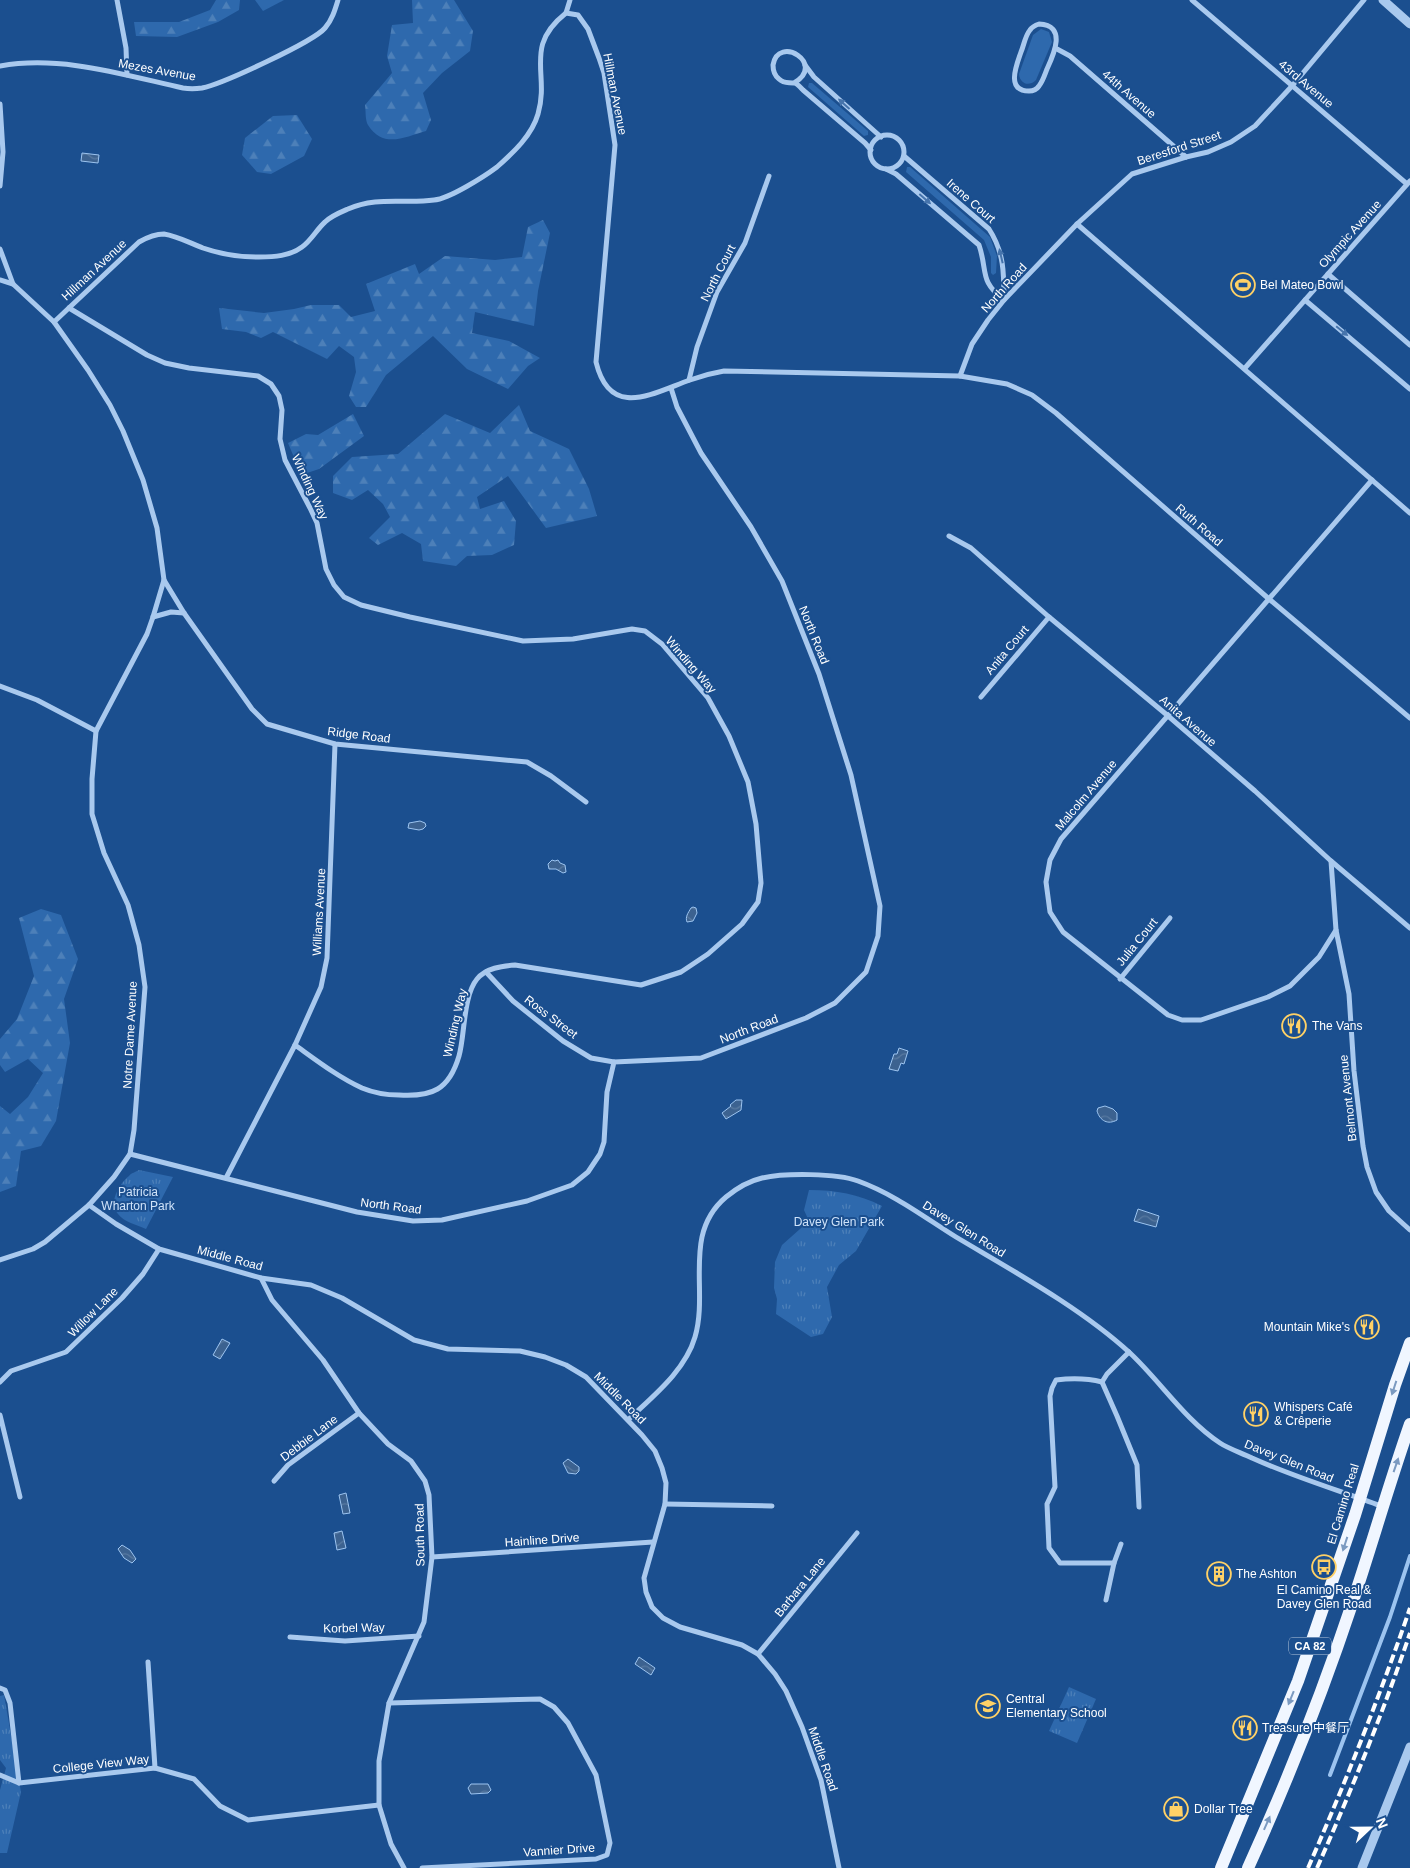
<svg xmlns="http://www.w3.org/2000/svg" width="1410" height="1868" font-family="Helvetica,'Noto Sans SC',sans-serif">
<style>
.green{fill:#2e69ad}
.forest{fill:url(#forest-firs)}
.park{fill:url(#park-tufts)}
.water{fill:url(#water-waves);stroke:#9cc4f0}
.lines{fill:none;stroke-linecap:round;stroke-linejoin:round}
.stream{stroke:#9cc4f0;stroke-width:4}
.minor{stroke:#a9c9ee;stroke-width:5}
.tertiary{stroke:#a9c9ee;stroke-width:9}
.primary{stroke:#f0f6ff;stroke-width:12}
.rail{stroke:#fff;stroke-width:4;stroke-dasharray:9 4;stroke-linecap:butt}
.oneway{fill:#4674ac}
.oneway2{fill:#7b9ac1}
.labels{text-anchor:middle;dominant-baseline:central;stroke-width:4;stroke-linejoin:round;paint-order:stroke}
.shield{fill:#1b4f8f;stroke:#bbcadd;stroke-width:1}
.shield-label{font-size:11px;font-weight:bold;fill:#fff}
.street-label{font-size:12px;fill:#fff;stroke:#1b4f8f}
.poi-label{font-size:12px;fill:#fff;stroke:#1b4f8f;text-anchor:start}
.park-label{font-size:12px;fill:#cfe3fa;stroke:#1b4f8f}
</style>
<defs>
<pattern id="forest-firs" width="22" height="20" patternUnits="userSpaceOnUse" patternTransform="scale(1.25)"><rect width="22" height="20" fill="#2e69ad"/><path d="M5 1l3.5 6h-7zM16 11l3.5 6h-7z" fill="#4d80b9"/></pattern>
<pattern id="park-tufts" width="24" height="20" patternUnits="userSpaceOnUse" patternTransform="scale(1.25)"><rect width="24" height="20" fill="#2e69ad"/><path d="M3 7l-1-3M5 7V3M7 7l1-3M15 17l-1-3M17 17v-4M19 17l1-3" fill="none" stroke="#4d80b9"/></pattern>
<pattern id="water-waves" width="16" height="10" patternUnits="userSpaceOnUse" patternTransform="scale(1.25)"><rect width="16" height="10" fill="#3c6290"/><path d="M0 5q4-4 8 0t8 0" fill="none" stroke="#597aa1"/></pattern>
</defs>
<rect width="100%" height="100%" fill="#1b4f8f"/>
<g class="green">
<path d="M1041,29L1049,32L1052,42L1036,80C1029,87 1020,84 1019,74L1033,35Z"/>
<path d="M809,83H812L868,131V135L864,136L808,87Z"/>
<path d="M907,167H910L990,237L997,256L996,273L993,275L991,273V257L984,240L906,172Z"/>
</g>
<g class="forest">
<path d="M216,0H240L239,10L218,22L177,37L136,36L134,22H179L210,10Z"/>
<path d="M255,0H284L263,11Z"/>
<path d="M412,0H454L473,31L470,51L442,73L423,93L431,120L426,131C405,137 383,149 368,125C365,120 366,111 365,105L392,73L387,56L392,25L413,23Z"/>
<path d="M297,115L312,139L304,156L271,174L257,172L242,155L245,138L273,116Z"/>
<path d="M543,220L550,233L538,291L534,326L475,312L472,333L509,341L540,358L528,366L508,389L467,369L433,336L386,375L366,407H356L349,396L356,372L354,357L339,346L327,359L273,332L261,338L246,332L222,329L219,308L264,313L294,309L311,305H339L351,317L375,311L366,284L415,264L419,274L445,256L495,260L522,257L528,227Z"/>
<path d="M519,405L530,431L569,449L589,489L597,516L546,528L508,476L477,497L480,509L504,501L516,521L514,545L492,555L467,556L456,566L423,561L421,544L402,533L378,545L369,538L390,517L383,504L368,490L352,500L333,493V476L352,457L398,454L445,414L490,433Z"/>
<path d="M353,414L364,436L319,469L307,473L296,462L288,443L306,434L318,435Z"/>
<path d="M41,909L61,915L78,959L64,999L70,1043L56,1121L41,1146L21,1151L16,1186L0,1192V1106L10,1114L28,1097L43,1073L28,1059L5,1072L0,1065V1039L17,1019L34,976L19,918Z"/>
</g>
<g class="park">
<path d="M139,1170L173,1177L146,1229C137,1225 124,1222 118,1214C108,1203 119,1184 129,1176C131,1173 136,1172 139,1170Z"/>
<path d="M809,1190C836,1190 858,1194 882,1206L856,1251L839,1265L827,1287L832,1317L823,1334L811,1337L776,1314L777,1299L774,1288L775,1262L782,1245L809,1221L804,1210Z"/>
<path d="M1069,1687L1096,1699L1077,1743L1049,1731Z"/>
<path d="M4,1695L21,1792L7,1853H0V1790L6,1768L0,1760V1696Z"/>
</g>
<g class="water">
<path d="M82,153L99,155L98,163L81,161Z"/>
<path d="M420,821L425,823L426,826L423,829L419,830L408,828L409,823Z"/>
<path d="M552,860L555,861L558,860L560,863L565,865L566,872L563,873L556,869H549L548,864Z"/>
<path d="M693,907L696,908L697,913L693,921L687,922C685,917 688,913 691,908Z"/>
<path d="M899,1048L908,1051L904,1064L901,1063L898,1071L889,1069L894,1054H897Z"/>
<path d="M736,1100H742L741,1110L726,1119L722,1113L731,1106L730,1105Z"/>
<path d="M1105,1106L1113,1109L1117,1113V1120C1108,1125 1100,1121 1097,1111L1098,1108Z"/>
<path d="M1138,1209L1159,1216L1156,1227L1134,1221Z"/>
<path d="M222,1339L230,1343L220,1359L213,1355Z"/>
<path d="M568,1459L579,1467V1471L576,1474L568,1473L563,1463Z"/>
<path d="M346,1493L350,1513L343,1514L339,1495Z"/>
<path d="M342,1531L346,1548L337,1550L334,1533Z"/>
<path d="M122,1545L130,1550L136,1559L132,1563L124,1558L118,1549Z"/>
<path d="M639,1657L655,1668L651,1675L635,1664Z"/>
<path d="M471,1784H488L491,1790L488,1793L471,1794L468,1788Z"/>
</g>
<g class="lines">
<path class="stream" d="M1330,1775L1390,1617L1410,1556"/>
<g class="minor">
<path d="M117,0L126,48L127,75"/>
<path d="M1192,0L1407,184"/>
<path d="M566,13L570,0"/>
<path d="M1039,24C1067,25 1054,54 1047,69C1045,74 1043,81 1039,86C1037,89 1033,91 1029,91C1005,91 1017,64 1021,52C1024,45 1025,36 1030,30C1032,27 1036,25 1039,24Z"/>
<path d="M1057,49L1070,56L1186,157"/>
<path d="M805,65L814,77L881,137"/>
<path d="M0,66C61,55 124,75 183,88C189,89 195,89 202,88C222,84 313,42 325,28C332,20 335,10 338,0"/>
<path d="M794,83C827,64 778,34 773,65C773,70 775,76 779,79C784,84 788,82 794,83C797,83 801,88 803,90L865,143L871,150"/>
<path d="M0,104L3,152L0,186"/>
<circle cx="887" cy="152" r="17"/>
<path d="M886,169L896,174L979,245C988,272 979,281 1004,300C1004,273 1004,252 989,229L904,156"/>
<path d="M1077,224L1410,513"/>
<path d="M0,249L13,284L54,322L88,370L110,405L123,431L143,480L157,528L164,580L153,617L147,634L96,731L92,779V814L104,853L128,905L139,945L145,987L134,1130L130,1154L114,1177L89,1205L45,1242L33,1249L0,1260"/>
<path d="M1328,274L1410,345"/>
<path d="M0,280L13,284"/>
<path d="M1305,300L1410,389"/>
<path d="M69,308L147,355L165,363L189,368L258,376L271,384L279,396L282,410L280,439L285,460L310,508L317,523L326,569L334,585L344,597L361,605L410,617L523,641L573,639L632,629L645,631L662,644L708,698L729,736L748,782L756,824L761,883L758,902L742,924L708,954L681,972L641,985L515,965C502,966 486,968 477,979C463,996 465,1035 459,1056C449,1090 432,1097 399,1095C387,1095 374,1093 362,1088C338,1077 316,1060 295,1045"/>
<path d="M54,322L139,242C146,238 155,234 164,234C177,236 190,243 203,248C220,254 241,257 259,257C274,257 290,256 302,247C311,241 317,229 325,222C331,216 341,212 348,209C376,196 405,204 434,200C449,199 485,176 497,167C514,152 532,135 538,114C550,73 523,47 566,13L578,15L588,29L599,58L604,73L615,145L596,362C610,420 653,393 690,380C701,376 712,373 724,371L960,376L972,344L988,320L1004,300L1077,224L1132,174L1186,157L1208,152L1231,142L1255,126L1292,86L1364,0"/>
<path d="M1245,368L1410,181"/>
<path d="M960,376L1007,384L1032,395L1056,413L1269,599L1410,718"/>
<path d="M689,380L697,347L717,292L745,243L769,176"/>
<path d="M949,536L971,548L1049,617L1167,715L1255,791L1331,861L1410,928"/>
<path d="M164,580L184,613L252,709L267,724L335,744L527,762L551,776L586,802"/>
<path d="M153,617L171,612L184,613"/>
<path d="M0,686L37,700L96,731"/>
<path d="M981,697L1049,617"/>
<path d="M1331,861L1336,930L1349,994L1354,1071L1363,1146L1367,1167L1376,1192L1389,1211L1410,1230"/>
<path d="M1336,930L1319,957L1290,986L1268,997L1201,1020H1182L1168,1015L1063,932L1050,912L1046,882L1050,860L1061,839L1372,480"/>
<path d="M486,972L513,1001L563,1041L591,1058L614,1062"/>
<path d="M1120,979L1170,918"/>
<path d="M130,1154L357,1212L413,1221L442,1220L527,1201L572,1185L588,1172L600,1154L604,1142L607,1092L614,1062L701,1058L806,1018L835,1003L866,972L878,936L880,906L851,775L819,674L782,581L751,527L701,453L677,407L671,388"/>
<path d="M226,1178L295,1045L321,987L327,958L335,744"/>
<path d="M89,1205L116,1224L159,1249L261,1278L311,1285L342,1298L414,1340L448,1349L520,1351L545,1357L566,1365L586,1377L642,1435L655,1451L662,1468L666,1483L665,1504L644,1578L646,1592L652,1607L663,1618L680,1627L742,1645L758,1654L775,1674L786,1691L802,1727L821,1780L839,1868"/>
<path d="M261,1278L272,1300L323,1360L359,1413L388,1444L411,1461L425,1481L429,1495L432,1557L424,1622L389,1703L379,1761V1805L391,1844L404,1868"/>
<path d="M0,1382L11,1371L66,1352L122,1298L143,1274L159,1249"/>
<path d="M1102,1382C1086,1378 1073,1378 1056,1380L1052,1388L1050,1396L1055,1487L1047,1504L1049,1548L1060,1563H1114"/>
<path d="M1102,1382L1117,1416L1137,1465L1139,1507"/>
<path d="M1102,1382L1107,1374L1129,1352"/>
<path d="M0,1415L20,1497"/>
<path d="M629,1419C653,1396 685,1371 695,1337C709,1290 682,1234 726,1197C737,1188 749,1181 762,1178C784,1173 837,1173 858,1181C894,1194 924,1217 956,1237C1013,1271 1081,1308 1130,1353C1160,1381 1185,1420 1220,1443C1229,1449 1242,1453 1252,1458C1294,1477 1338,1490 1381,1506"/>
<path d="M274,1481L288,1465L359,1413"/>
<path d="M665,1504L772,1506"/>
<path d="M432,1557L653,1542"/>
<path d="M1106,1600L1114,1563L1121,1544"/>
<path d="M290,1637L345,1641L419,1636"/>
<path d="M758,1654L857,1533"/>
<path d="M148,1662L155,1768"/>
<path d="M0,1688L5,1690L10,1703L19,1783L0,1775"/>
<path d="M389,1703L540,1699L554,1707L568,1723L596,1775L610,1843L607,1855L596,1859L422,1868"/>
<path d="M19,1783L155,1768L194,1779L220,1806L248,1820L379,1805"/>
</g>
<g class="tertiary">
<path d="M1383,0L1410,24"/>
<path d="M1362,1868L1410,1747"/>
</g>
<g class="primary">
<path d="M1221,1868L1298,1681L1355,1515L1395,1385L1410,1343"/>
<path d="M1248,1868C1287,1782 1322,1694 1352,1604C1372,1544 1389,1484 1410,1424"/>
</g>
<g class="rail">
<path d="M1308,1868C1345,1783 1380,1696 1410,1608"/>
<path d="M1317,1868C1351,1791 1383,1713 1410,1633"/>
</g>
</g>
<defs><path id="oneway-solid" d="M-6-.8H1V-3.2L6.5 0L1 3.2V.8H-6Z" transform="scale(1.25)"/></defs>
<g class="oneway">
<use href="#oneway-solid" transform="translate(844 104) rotate(-138)"/>
<use href="#oneway-solid" transform="translate(925 199) rotate(41)"/>
<use href="#oneway-solid" transform="translate(1001 256) rotate(-103)"/>
<use href="#oneway-solid" transform="translate(1342 331) rotate(39)"/>
</g>
<g class="oneway2">
<use href="#oneway-solid" transform="translate(1394 1388) rotate(108)"/>
<use href="#oneway-solid" transform="translate(1396 1465) rotate(-71)"/>
<use href="#oneway-solid" transform="translate(1345 1544) rotate(108)"/>
<use href="#oneway-solid" transform="translate(1291 1698) rotate(112)"/>
<use href="#oneway-solid" transform="translate(1267 1823) rotate(-66)"/>
</g>
<defs>
<g id="stadium-ring" transform="scale(1.25)"><circle r="9.5" fill="#1b4f8f" stroke="#ffd166" stroke-width="1.5"/><path d="M0-5a6.5 5 0 1 0 0 10a6.5 5 0 1 0 0-10ZM-3.5-1.8h7v3.6h-7Z" fill="#ffd166"/></g>
<g id="restaurant-ring" transform="scale(1.25)"><circle r="9.5" fill="#1b4f8f" stroke="#ffd166" stroke-width="1.5"/><path d="M-5-6h1v4h1v-4h1v4h1v-4h1v5L-1.5 .5V6h-2V.5L-5-1ZM5-6V6H3V1.5H1.5Q1.5-4 5-6Z" fill="#ffd166"/></g>
<g id="bus-ring" transform="scale(1.25)"><circle r="9.5" fill="#1b4f8f" stroke="#ffd166" stroke-width="1.5"/><path d="M-5-6H5V4H4V6H2V4H-2V6H-4V4H-5ZM-3.5-4V0h7V-4ZM-3.5 1.2v1.5H-2V1.2ZM2 1.2v1.5H3.5V1.2Z" fill="#ffd166"/></g>
<g id="building-ring" transform="scale(1.25)"><circle r="9.5" fill="#1b4f8f" stroke="#ffd166" stroke-width="1.5"/><path d="M-4-6H4V6H1V3H-1V6H-4ZM-2.5-4.3h1.7v1.8h-1.7ZM.8-4.3h1.7v1.8H.8ZM-2.5-1h1.7V.8h-1.7ZM.8-1h1.7V.8H.8Z" fill="#ffd166"/></g>
<g id="school-ring" transform="scale(1.25)"><circle r="9.5" fill="#1b4f8f" stroke="#ffd166" stroke-width="1.5"/><path d="M0-5L7-2L0 1L-7-2ZM-4 1L0 2.5L4 1V4Q0 6-4 4Z" fill="#ffd166"/></g>
<g id="shop-ring" transform="scale(1.25)"><circle r="9.5" fill="#1b4f8f" stroke="#ffd166" stroke-width="1.5"/><path d="M-5-2.5h2.3a2.7 3.5 0 0 1 5.4 0H5L5.5 6h-11ZM-1.5-2.5h3a1.5 2.3 0 0 0-3 0Z" fill="#ffd166"/></g>
</defs>
<g fill-rule="evenodd">
<use href="#stadium-ring" x="1243" y="285"/>
<use href="#restaurant-ring" x="1294" y="1026"/>
<use href="#restaurant-ring" x="1367" y="1327"/>
<use href="#restaurant-ring" x="1256" y="1414"/>
<use href="#bus-ring" x="1324" y="1567"/>
<use href="#building-ring" x="1219" y="1574"/>
<use href="#school-ring" x="988" y="1706"/>
<use href="#restaurant-ring" x="1245" y="1728"/>
<use href="#shop-ring" x="1176" y="1809"/>
</g>
<g class="labels">
<rect class="shield" x="1289" y="1637.5" width="42" height="17" rx="4"/>
<g class="shield-label">
<text x="1310" y="1646">CA 82</text>
</g>
<g class="street-label">
<text transform="translate(157 70) rotate(10)">Mezes Avenue</text>
<text transform="translate(1306 84) rotate(40)">43rd Avenue</text>
<text transform="translate(615 94) rotate(79)">Hillman Avenue</text>
<text transform="translate(1129 94) rotate(41)">44th Avenue</text>
<text transform="translate(1179 148) rotate(-18)">Beresford Street</text>
<text transform="translate(971 201) rotate(41)">Irene Court</text>
<text transform="translate(1350 234) rotate(-48)">Olympic Avenue</text>
<text transform="translate(94 270) rotate(-43)">Hillman Avenue</text>
<text transform="translate(718 273) rotate(-63)">North Court</text>
<text transform="translate(1004 288) rotate(-48)">North Road</text>
<text transform="translate(310 487) rotate(65)">Winding Way</text>
<text transform="translate(1199 525) rotate(41)">Ruth Road</text>
<text transform="translate(814 635) rotate(68)">North Road</text>
<text transform="translate(1007 650) rotate(-50)">Anita Court</text>
<text transform="translate(691 665) rotate(49)">Winding Way</text>
<text transform="translate(1188 721) rotate(41)">Anita Avenue</text>
<text transform="translate(359 735) rotate(7)">Ridge Road</text>
<text transform="translate(1086 795) rotate(-50)">Malcolm Avenue</text>
<text transform="translate(319 912) rotate(-87)">Williams Avenue</text>
<text transform="translate(1137 942) rotate(-51)">Julia Court</text>
<text transform="translate(551 1017) rotate(37)">Ross Street</text>
<text transform="translate(455 1023) rotate(-77)">Winding Way</text>
<text transform="translate(749 1029) rotate(-21)">North Road</text>
<text transform="translate(130 1035) rotate(-87)">Notre Dame Avenue</text>
<text transform="translate(1348 1098) rotate(-96)">Belmont Avenue</text>
<text transform="translate(391 1206) rotate(7)">North Road</text>
<text transform="translate(964 1229) rotate(32)">Davey Glen Road</text>
<text transform="translate(230 1258) rotate(15)">Middle Road</text>
<text transform="translate(93 1312) rotate(-45)">Willow Lane</text>
<text transform="translate(620 1398) rotate(45)">Middle Road</text>
<text transform="translate(309 1438) rotate(-37)">Debbie Lane</text>
<text transform="translate(1289 1461) rotate(22)">Davey Glen Road</text>
<text transform="translate(1343 1504) rotate(-73)">El Camino Real</text>
<text transform="translate(420 1535) rotate(-91)">South Road</text>
<text transform="translate(542 1540) rotate(-4)">Hainline Drive</text>
<text transform="translate(800 1587) rotate(-51)">Barbara Lane</text>
<text transform="translate(354 1628) rotate(-1)">Korbel Way</text>
<text transform="translate(823 1759) rotate(71)">Middle Road</text>
<text transform="translate(101 1764) rotate(-6)">College View Way</text>
<text transform="translate(559 1850) rotate(-4)">Vannier Drive</text>
</g>
<g class="poi-label">
<text x="1260" y="285">Bel Mateo Bowl</text>
<text x="1312" y="1026">The Vans</text>
<text x="1350" y="1327" text-anchor="end">Mountain Mike's</text>
<text x="1274" y="1407">Whispers Café<tspan x="1274" dy="14">&amp; Crêperie</tspan></text>
<text x="1236" y="1574">The Ashton</text>
<text x="1324" y="1590" text-anchor="middle">El Camino Real &amp;<tspan x="1324" dy="14">Davey Glen Road</tspan></text>
<text x="1006" y="1699">Central<tspan x="1006" dy="14">Elementary School</tspan></text>
<text x="1262" y="1728">Treasure 中餐厅</text>
<text x="1194" y="1809">Dollar Tree</text>
</g>
<g class="park-label">
<text x="138" y="1192">Patricia<tspan x="138" dy="14">Wharton Park</tspan></text>
<text x="839" y="1222">Davey Glen Park</text>
</g>
</g>
<g transform="translate(1370 1828) rotate(68)" stroke="#1b4f8f" stroke-width="4" paint-order="stroke">
<path d="M0-4L9 19L0 12L-9 19Z" fill="#ffffff"/>
<text y="-8" font-size="14" font-weight="bold" text-anchor="middle" fill="#ffffff">N</text>
</g>
</svg>
